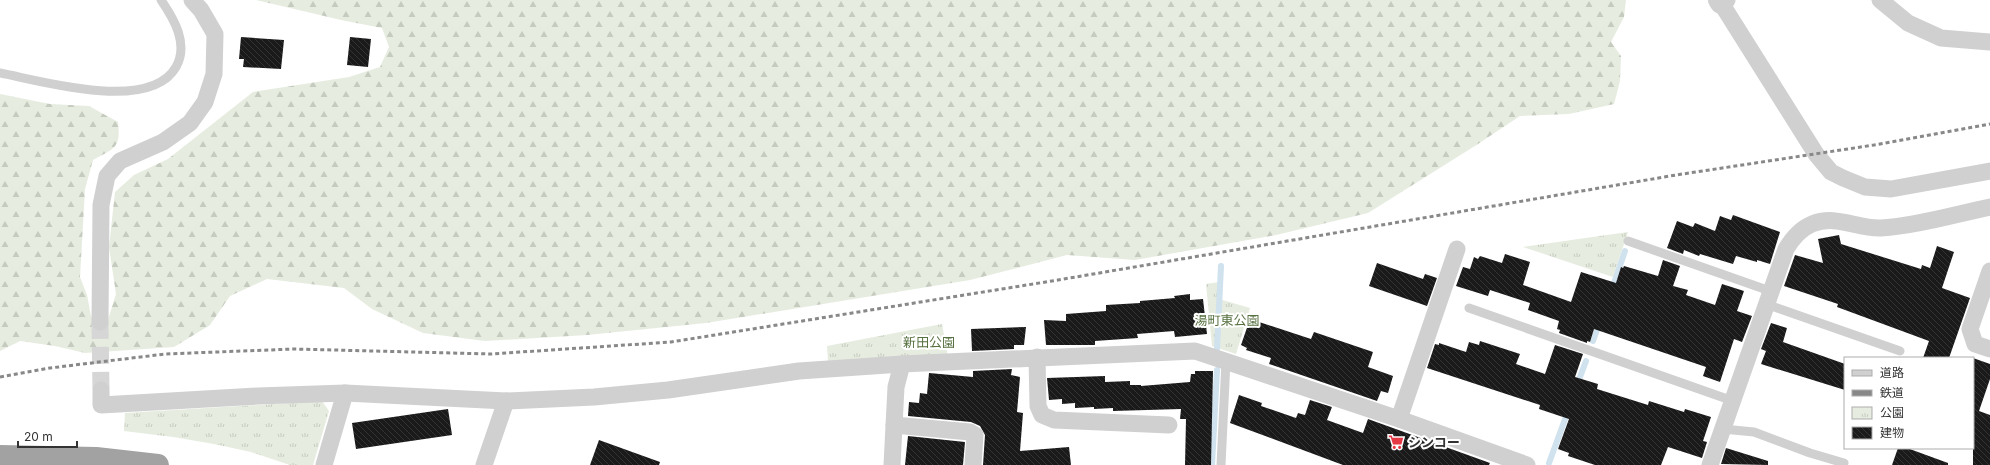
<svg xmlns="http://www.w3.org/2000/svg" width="1990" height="465" font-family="Inter,'Noto Sans JP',sans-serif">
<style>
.forest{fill:url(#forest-firs)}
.park{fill:url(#park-tufts)}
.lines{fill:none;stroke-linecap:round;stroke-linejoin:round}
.stream{stroke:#cfe2ee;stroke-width:6}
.building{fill:url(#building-back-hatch)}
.minor-tunnel{stroke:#d6d6d6;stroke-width:17;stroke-dasharray:17 8;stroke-linecap:butt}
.service{stroke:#d0d0d0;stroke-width:9}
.minor{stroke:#d0d0d0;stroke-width:17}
.tertiary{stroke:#d0d0d0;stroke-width:22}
.trunk{stroke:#a2a2a2;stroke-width:22}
.rail{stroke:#888;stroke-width:3;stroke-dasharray:4 3;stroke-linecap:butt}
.labels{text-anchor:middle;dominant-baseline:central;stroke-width:4;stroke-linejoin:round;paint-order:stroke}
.park-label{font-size:13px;fill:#56703f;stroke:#fff}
.poi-label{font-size:13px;font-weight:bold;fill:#333;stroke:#fff;text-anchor:start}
</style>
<defs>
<pattern id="forest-firs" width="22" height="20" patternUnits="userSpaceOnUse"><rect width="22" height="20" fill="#e6ecdf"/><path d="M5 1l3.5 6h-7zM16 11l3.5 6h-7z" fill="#c6cbc0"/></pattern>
<pattern id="park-tufts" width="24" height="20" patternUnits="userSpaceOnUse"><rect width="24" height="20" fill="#e6ecdf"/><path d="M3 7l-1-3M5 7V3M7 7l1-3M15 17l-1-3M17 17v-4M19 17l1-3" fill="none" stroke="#c6cbc0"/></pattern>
<pattern id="building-back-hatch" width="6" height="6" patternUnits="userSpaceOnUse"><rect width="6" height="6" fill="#1a1a1a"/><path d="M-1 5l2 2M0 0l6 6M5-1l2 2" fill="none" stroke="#333"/></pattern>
</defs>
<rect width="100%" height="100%" fill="#fff"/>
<path class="forest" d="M256,0H1626L1624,17L1611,42L1621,56L1620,81L1614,104L1569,114L1520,116L1478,144L1368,213L1276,235L1135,260L1067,255L970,280L706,323L587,335L485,341L423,333L372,309L344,288L267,279L230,296L210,325L174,347L85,353L55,346L20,341L0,351V94L50,104L89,106L118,122C121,148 115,148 93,160L85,189L80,277L87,295L91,316L97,324L107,323L116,294L109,247L115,192L134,175L168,159L253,92L349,77L380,67L389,47L382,28L341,20Z"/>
<g class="park">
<path d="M1628,232L1613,277L1523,247Z"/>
<path d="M1219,282V299L1250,308L1236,354L1212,346L1206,284Z"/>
<path d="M942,324L948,357L828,361L827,346Z"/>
<path d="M322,401L329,411L313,465H290L251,452L214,444L173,437L124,431L125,413Z"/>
</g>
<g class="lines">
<g class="stream">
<path d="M1612,289L1625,251"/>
<path d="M1593,341L1599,324"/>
<path d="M1217,349L1221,266"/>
<path d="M1577,385L1586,361"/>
<path d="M1549,463L1568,411"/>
<path d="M1212,465L1217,370"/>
</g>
</g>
<g class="building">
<path d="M241,37L284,40L281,69L243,67L244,59H239Z"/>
<path d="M350,37L371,39L368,67L347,65Z"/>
<path d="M1733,215L1780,232L1770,264L1757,260V262L1736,256L1733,264L1700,254L1699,256L1684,250L1683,254L1667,248L1677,221L1693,227L1695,223L1715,231L1720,216L1731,220Z"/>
<path d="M1839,235L1841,244L1921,269L1922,265L1930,268L1937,246L1954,252L1942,288L1970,298L1949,358H1923L1929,341L1837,307L1838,304L1784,286L1795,255L1823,263L1818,239Z"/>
<path d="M1505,254L1530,262L1523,285L1571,302L1581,272L1616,283L1621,267L1623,268L1624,266L1658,276L1663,260L1680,266L1673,286L1688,290L1686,295L1715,305L1722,284L1744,291L1737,311L1752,316L1742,342L1734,339L1720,382L1703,376L1706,367L1594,329L1590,342L1587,341V343L1559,333L1560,330L1557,329L1559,321L1528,310L1530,303L1490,290L1488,296L1456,286L1463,267L1470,269L1474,257L1478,259L1480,256L1502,263Z"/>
<path d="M1377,263L1423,279L1425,274L1437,278L1427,306L1369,286Z"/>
<path d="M1190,294V300L1203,299L1207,334L1175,337L1174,331L1137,334L1138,338L1095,341V345H1046L1044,320L1066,321V314L1106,311V305L1140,303V301L1175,298L1174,296Z"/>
<path d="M1250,319L1311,339L1314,332L1373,352L1368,367L1393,376L1388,393L1381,391L1377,401L1269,364L1271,358L1246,350L1247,348L1241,345Z"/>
<path d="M1771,323L1787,328L1783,342L1845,364V390L1761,364L1766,351L1761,349Z"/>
<path d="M1026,327L1024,345H1014V349L972,351L971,329Z"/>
<path d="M1480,341L1520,354L1516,364L1545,374L1555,345L1583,354L1575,377L1598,384L1597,389L1648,405L1649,401L1684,412L1685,409L1711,417L1703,441L1707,442L1702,458L1668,447L1661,465H1595L1568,456L1569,453L1558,449L1569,419L1539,409L1540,405L1427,368L1435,344L1439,345V343L1466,352L1469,342L1479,345Z"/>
<path d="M1973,358L1990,364V379L1979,411L1990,415V465H1973Z"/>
<path d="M1012,369L1011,375L1020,377L1017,412L1023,413L1020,451L1069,447L1071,465H983L985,435L980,426L971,422L908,416L909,402L919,403L920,393L927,394L929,373L973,377V371Z"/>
<path d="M1195,371H1213L1211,465H1185L1186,419H1180L1181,409L1113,411V408L1094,409V407L1075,408V403L1062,404V399L1049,400L1047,378L1105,376V382L1130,381V385H1141V386L1190,382L1191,374H1195Z"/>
<path d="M1239,395L1262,403L1261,406L1296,418L1298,413L1305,415L1310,400L1332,407L1327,420L1363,433L1368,419L1490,463L1489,465H1343L1230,423Z"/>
<path d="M448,409L452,435L356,449L352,423Z"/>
<path d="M908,436L965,442L963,465H905Z"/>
<path d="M599,440L660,462L659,465H590Z"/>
<path d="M1726,448L1768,461V465L1721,464Z"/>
<path d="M1898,448H1907L1948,463V465H1892Z"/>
</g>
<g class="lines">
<path class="minor-tunnel" d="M100,322L101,390"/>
<g class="service">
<path d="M0,73C42,81 150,113 176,67C189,44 174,19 161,0"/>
<path d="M1628,241L1770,291"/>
<path d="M1766,304L1900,351"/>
<path d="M1469,308L1733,401"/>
<path d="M1723,429L1754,432L1810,453L1844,463"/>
<path d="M1221,465L1226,361"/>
</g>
<g class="minor">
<path d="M1727,0L1721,3L1816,154L1831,172L1843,178L1865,187L1891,189L1990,171"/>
<path d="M1880,0L1908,23L1941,38L1990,42"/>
<path d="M1990,271L1970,329L1975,344L1990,349"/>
<path d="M100,322L101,205L107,176L120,161L163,142L190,123L205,102L214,74L215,34L201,10L192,0"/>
<path d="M1037,357L1038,406L1042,415L1054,420L1169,425"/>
<path d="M101,390V405L258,396L345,393L506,401L484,465"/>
<path d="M506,401L594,397L668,390L799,371L902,364"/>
<path d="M1399,419L1457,249"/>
<path d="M894,425L970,432L975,435L973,465"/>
<path d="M324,465L345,393"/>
<path d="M892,465L896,387L902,364L1195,351L1399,419L1527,465"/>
<path d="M1710,465L1786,249C1792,239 1800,229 1812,224C1836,214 1857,229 1881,228C1916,226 1956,214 1990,207"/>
</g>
<path class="tertiary" d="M1719,0L1721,3"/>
<path class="trunk" d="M0,456L96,458L158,465"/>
<path class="rail" d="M0,377L50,368L165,354L294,349L491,354L671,342L1058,280L1676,175L1874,145L1990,124"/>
</g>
<defs>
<g id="supermarket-bare" transform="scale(1.2)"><path d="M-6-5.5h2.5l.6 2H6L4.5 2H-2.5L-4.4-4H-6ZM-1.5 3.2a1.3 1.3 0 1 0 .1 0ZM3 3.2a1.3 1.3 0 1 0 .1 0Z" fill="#e63946" stroke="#fff" stroke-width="2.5" paint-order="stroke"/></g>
</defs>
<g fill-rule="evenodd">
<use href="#supermarket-bare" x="1396" y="442"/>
</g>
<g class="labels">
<g class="park-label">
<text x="1227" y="320">湯町東公園</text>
<text x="929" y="342">新田公園</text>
</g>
<g class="poi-label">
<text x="1408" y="442">シンコー</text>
</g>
</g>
<rect x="1844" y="357" width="130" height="92" fill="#ffffff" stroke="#adadad"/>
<rect x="1852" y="370" width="20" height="6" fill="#d0d0d0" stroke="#adadad"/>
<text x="1880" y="377" font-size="12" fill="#333333">道路</text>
<rect x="1852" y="390" width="20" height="6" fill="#888888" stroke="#adadad"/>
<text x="1880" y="397" font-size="12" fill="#333333">鉄道</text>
<rect x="1852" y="407" width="20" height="12" fill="url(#park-tufts)" stroke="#adadad"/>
<text x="1880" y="417" font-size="12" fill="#333333">公園</text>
<rect x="1852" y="427" width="20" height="12" fill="url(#building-back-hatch)" stroke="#adadad"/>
<text x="1880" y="437" font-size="12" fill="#333333">建物</text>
<path d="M18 441v6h59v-6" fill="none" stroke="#333333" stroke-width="2"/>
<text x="24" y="441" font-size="12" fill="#333333" stroke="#ffffff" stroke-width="3" paint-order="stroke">20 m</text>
</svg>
